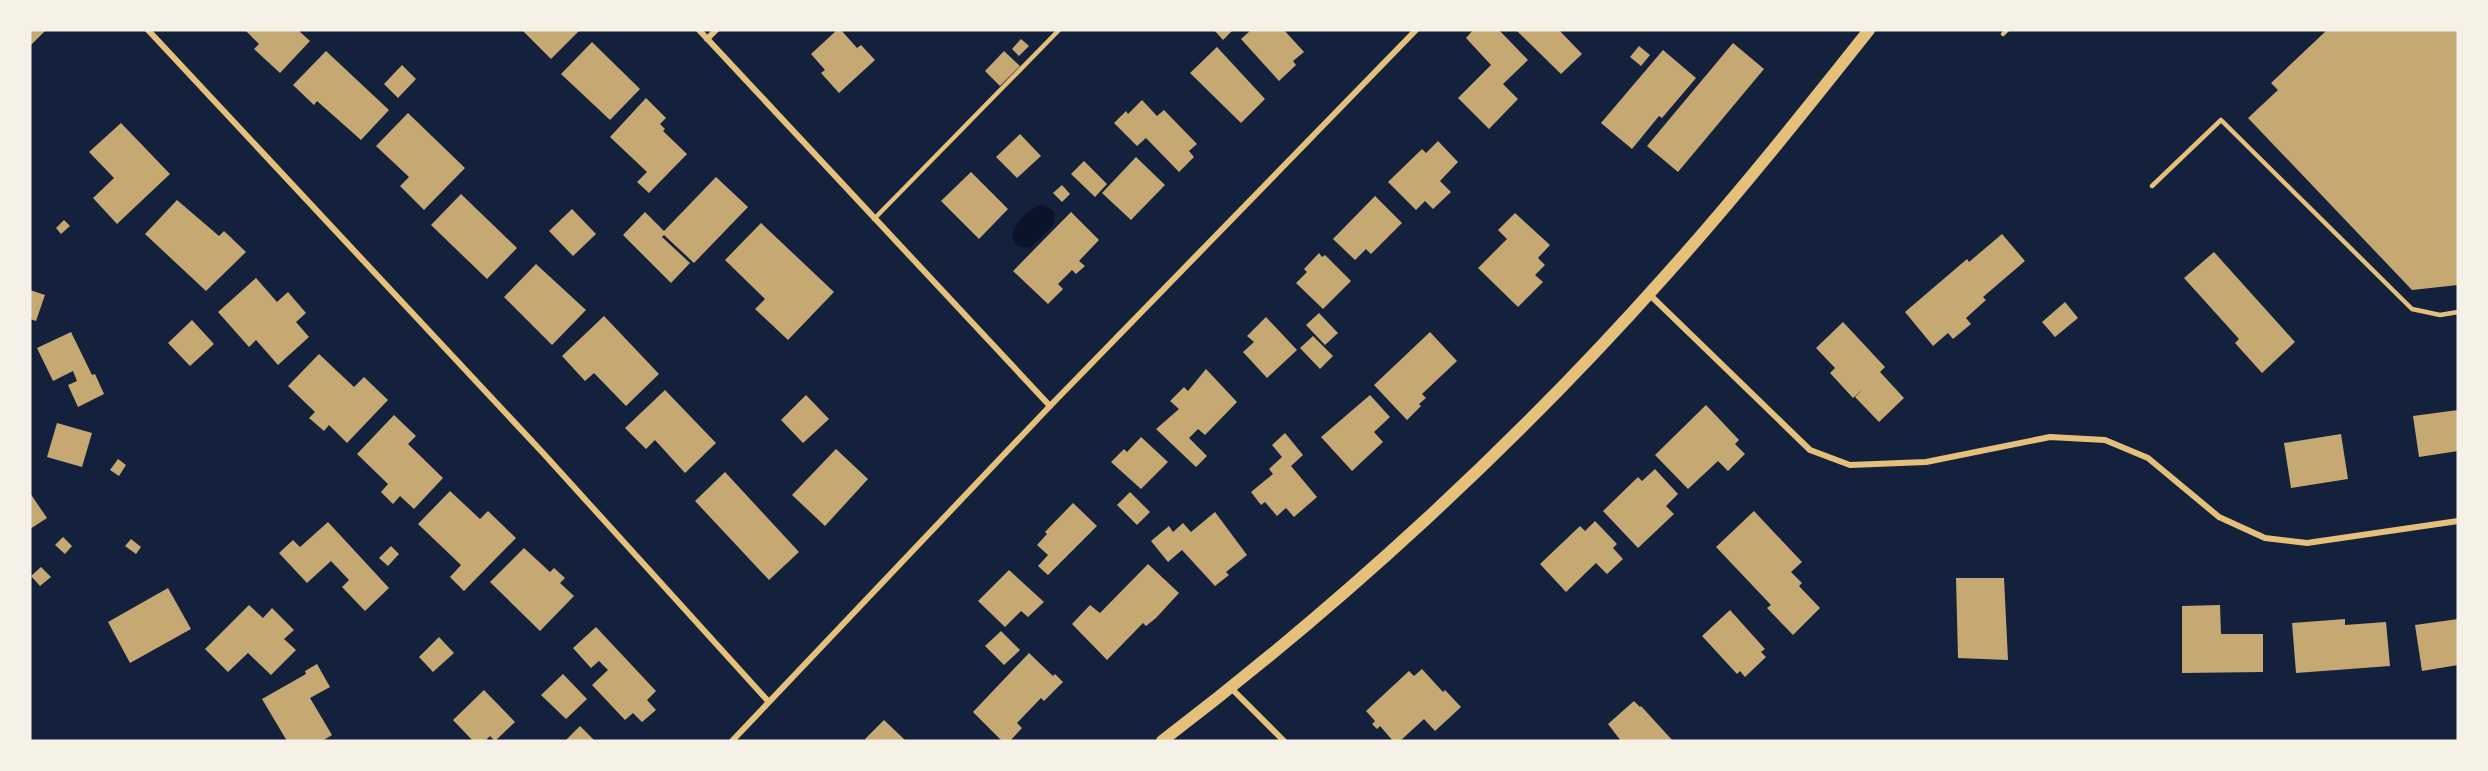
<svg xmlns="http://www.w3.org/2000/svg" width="2488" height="771" font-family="'Playfair Display',serif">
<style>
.water{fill:#0b132b}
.building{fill:#c6a872}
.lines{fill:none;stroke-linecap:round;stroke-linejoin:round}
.service{stroke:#e5c07b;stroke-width:4.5}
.minor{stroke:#e5c07b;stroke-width:6}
.secondary{stroke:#e5c07b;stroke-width:12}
</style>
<rect width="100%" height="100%" fill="#14213d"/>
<path class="water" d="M1040,205L1049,207L1055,213L1053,226L1030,248L1017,246L1012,238C1012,225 1028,210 1040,205Z"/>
<g class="building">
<path d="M30,30H46L30,46Z"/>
<path d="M245,30H298L310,41L280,73L254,49L259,44Z"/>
<path d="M522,30H580L551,59Z"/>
<path d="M837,30H841L857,48L861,45L875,60L839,93L821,73L825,70L811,54Z"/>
<path d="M1214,30H1233L1223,40Z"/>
<path d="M1251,30H1284L1304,52L1293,61L1296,65L1279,81L1241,39Z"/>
<path d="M1473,30H1499L1528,60L1503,84L1518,99L1489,129L1458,98L1491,65L1466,38Z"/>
<path d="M1516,30H1559L1582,54L1561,74Z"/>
<path d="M2327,30H2458V285L2412,290L2248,118L2278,90L2271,83Z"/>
<path d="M1021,39L1029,46L1019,56L1012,49Z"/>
<path d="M592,42L640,89L610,120L561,74Z"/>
<path d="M1733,43L1764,69L1678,172L1647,146Z"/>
<path d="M1639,46L1650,55L1641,66L1630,57Z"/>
<path d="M1217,47L1265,99L1241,123L1190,73Z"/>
<path d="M1663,50L1696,78L1662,118L1659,116L1632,149L1601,123Z"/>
<path d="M326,51L389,110L361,140L317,101L314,105L293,85Z"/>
<path d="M1004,51L1020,66L1000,86L985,71Z"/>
<path d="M402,65L416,79L398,98L384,84Z"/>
<path d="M646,98L666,118L660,124L665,129L663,131L687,154L649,193L637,182L647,172L610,137Z"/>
<path d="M1142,100L1157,116L1164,110L1197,144L1189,151L1194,157L1179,172L1146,138L1137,146L1114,123L1126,111L1128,114Z"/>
<path d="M408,113L465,168L424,210L400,186L409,177L376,146Z"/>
<path d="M121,123L170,174L117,224L93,198L114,178L89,152Z"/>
<path d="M1020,134L1041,156L1017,178L996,157Z"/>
<path d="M1438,141L1458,162L1440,181L1451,192L1433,209L1425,201L1416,210L1388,182L1422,149L1426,153Z"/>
<path d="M1136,157L1165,185L1131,220L1102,193Z"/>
<path d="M1084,161L1107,184L1095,197L1071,174Z"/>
<path d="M971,172L1008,209L979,239L941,201Z"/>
<path d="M716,177L748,207L694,263L664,235L662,237L690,263L671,283L623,235L645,212L664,231Z"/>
<path d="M1062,185L1070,194L1062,202L1053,193Z"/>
<path d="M461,194L517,248L487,279L431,225Z"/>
<path d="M1375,196L1402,223L1371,254L1366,249L1355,260L1333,239Z"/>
<path d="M177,200L219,236L224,231L246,252L206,291L145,234Z"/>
<path d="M572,209L596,234L573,256L549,231Z"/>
<path d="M1071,212L1099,240L1079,261L1085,266L1076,274L1072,270L1058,284L1063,289L1048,304L1013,271Z"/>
<path d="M1515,213L1550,245L1538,258L1545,265L1535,275L1543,282L1518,307L1478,268L1507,239L1498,230Z"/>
<path d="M64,220L70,226L61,234L56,228Z"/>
<path d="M761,223L834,292L788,340L755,309L765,299L725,260Z"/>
<path d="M2002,234L2025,261L1983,297L1986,300L1966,318L1971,324L1953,339L1948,333L1933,346L1905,312L1967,259L1969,262Z"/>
<path d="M2214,252L2295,342L2262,373L2235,343L2239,339L2184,278Z"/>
<path d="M1319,253L1322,257L1325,255L1351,281L1323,309L1296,283L1307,272L1304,269Z"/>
<path d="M536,264L586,310L552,345L504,297Z"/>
<path d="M256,278L277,302L288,292L306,313L296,322L309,337L278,365L256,340L249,347L218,312Z"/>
<path d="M30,290L45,295L36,321L30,319Z"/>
<path d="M2065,302L2078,318L2055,337L2042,322Z"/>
<path d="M1319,313L1338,333L1325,345L1306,325Z"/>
<path d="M604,316L659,374L626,406L594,373L585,381L562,356Z"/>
<path d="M1266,317L1297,350L1267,378L1243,352L1254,342L1247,336Z"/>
<path d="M192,320L214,344L190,366L168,343Z"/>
<path d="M1843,322L1885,367L1880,372L1904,398L1879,422L1855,397L1863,389L1853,398L1830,373L1835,368L1816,348Z"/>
<path d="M71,332L92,375L95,374L104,394L78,407L68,385L77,381L73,371L53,381L37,348Z"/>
<path d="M1430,332L1457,361L1422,394L1426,398L1419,404L1421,406L1407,420L1374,385Z"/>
<path d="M1313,336L1333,356L1320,369L1300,348Z"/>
<path d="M319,354L354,387L364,377L388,400L347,443L329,425L324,431L309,418L315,412L288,386Z"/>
<path d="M1206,369L1237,402L1205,435L1198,429L1189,438L1207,456L1196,467L1156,429L1179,409L1170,401L1184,387L1188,391Z"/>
<path d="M665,390L716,443L685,473L655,440L646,449L625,428Z"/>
<path d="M806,395L829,419L803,443L781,420Z"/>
<path d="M1370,395L1390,417L1374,432L1383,442L1352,471L1321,437Z"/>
<path d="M1706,405L1739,440L1735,444L1745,454L1728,471L1718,461L1688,489L1655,455Z"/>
<path d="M2458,410V451L2419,457L2413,416Z"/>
<path d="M394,415L416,436L408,444L443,478L414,509L400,496L393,504L381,492L388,484L357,454Z"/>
<path d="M57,423L92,433L82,467L47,457Z"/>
<path d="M1285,433L1303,455L1291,466L1317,497L1294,517L1286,508L1277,516L1265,502L1261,505L1251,492L1273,474L1269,469L1282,457L1272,445Z"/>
<path d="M2341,434L2348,479L2291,488L2284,443Z"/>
<path d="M1141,437L1168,462L1141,489L1111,462L1124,449L1127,452Z"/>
<path d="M836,449L868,479L825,526L792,495Z"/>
<path d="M118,459L126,465L119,476L110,470Z"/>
<path d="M1655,469L1678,494L1666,506L1674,514L1638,548L1603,511L1638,477L1642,481Z"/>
<path d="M725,472L799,552L769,580L695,501Z"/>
<path d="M450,491L480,519L488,511L516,538L464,591L450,577L461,565L418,524Z"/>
<path d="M1130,492L1150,512L1137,525L1117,505Z"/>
<path d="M30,493L47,518L30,529Z"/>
<path d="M1073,503L1097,526L1048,575L1038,566L1048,555L1037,545L1047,534L1045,532Z"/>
<path d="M1754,511L1802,562L1791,572L1802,583L1799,586L1820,608L1793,635L1767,608L1771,605L1716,547Z"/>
<path d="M1215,512L1247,555L1226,572L1229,575L1215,586L1182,550L1168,562L1151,541L1169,526L1173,532L1183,523L1191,532Z"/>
<path d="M1595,521L1617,544L1613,548L1623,559L1607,574L1596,563L1566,592L1540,564L1580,526L1585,531Z"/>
<path d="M328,522L389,588L365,611L342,587L349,580L331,561L307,583L279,553L293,540L300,547Z"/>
<path d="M63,537L72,546L65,554L55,545Z"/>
<path d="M131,539L141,547L136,554L125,546Z"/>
<path d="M391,546L399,554L388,566L379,558Z"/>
<path d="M524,548L550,572L554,568L565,578L560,583L574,596L540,631L490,582Z"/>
<path d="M1148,564L1179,593L1156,618L1146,626L1143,623L1107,660L1072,624L1090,605L1100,613Z"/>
<path d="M41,567L51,577L40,586L31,576Z"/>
<path d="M1009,570L1044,602L1028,617L1021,611L1005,627L978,601Z"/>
<path d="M1956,578H2004L2008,660L1958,658Z"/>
<path d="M168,588L191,629L130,663L108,622Z"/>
<path d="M249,605L263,618L272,608L294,630L284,639L296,650L271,675L248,653L228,672L205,649Z"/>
<path d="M2220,605L2221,634H2263V672L2182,673V606Z"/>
<path d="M1730,610L1765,649L1761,652L1766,657L1745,677L1740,671L1737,674L1702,636Z"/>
<path d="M2345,619V625L2386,622L2390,666L2296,673L2292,623Z"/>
<path d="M2458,619V665L2422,671L2415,625Z"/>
<path d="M596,627L656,691L647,700L656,710L642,722L633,713L625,720L592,685L608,670L599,661L591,668L573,648Z"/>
<path d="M1001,631L1020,650L1004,665L985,646Z"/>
<path d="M439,637L454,653L433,672L419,657Z"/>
<path d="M1029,653L1053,676L1055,674L1063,682L1044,701L1041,698L1017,723L1022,728L1010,741H1002L973,712Z"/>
<path d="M317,664L330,687L310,698L332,735L322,741H287L262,699L306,674L305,671Z"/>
<path d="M1422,669L1443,692L1445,690L1461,707L1435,731L1424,719L1400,741H1393L1380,726L1377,729L1372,724L1375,721L1366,711L1409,671L1414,676Z"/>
<path d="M563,674L587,699L566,719L541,695Z"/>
<path d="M484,690L515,722L495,741L490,736L485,741H473L453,720Z"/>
<path d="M1634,701L1640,707L1641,706L1673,741H1621L1608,724Z"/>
<path d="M884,720L906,741H867L865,739Z"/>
<path d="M580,726L595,741H565Z"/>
</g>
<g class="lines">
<g class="service">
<path d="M2003,34L2007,30"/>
<path d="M2152,186L2221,120L2412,309L2440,315L2458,312"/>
<path d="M874,219L1059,30"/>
</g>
<g class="minor">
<path d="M148,30L543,453L768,701"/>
<path d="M699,30L1050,406"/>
<path d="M707,39L716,30"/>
<path d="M1649,294L1810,450L1850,465L1926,462L2050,437L2105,440L2148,458L2219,517L2265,538L2307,543L2458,521"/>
<path d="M1230,687L1284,741"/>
<path d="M732,741L1050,406L1416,30"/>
</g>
<path class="secondary" d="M1162,741C1342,604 1516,444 1666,275C1737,196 1803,113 1869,30"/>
</g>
<rect width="2488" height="771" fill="none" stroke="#f6f1e7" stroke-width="63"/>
</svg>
